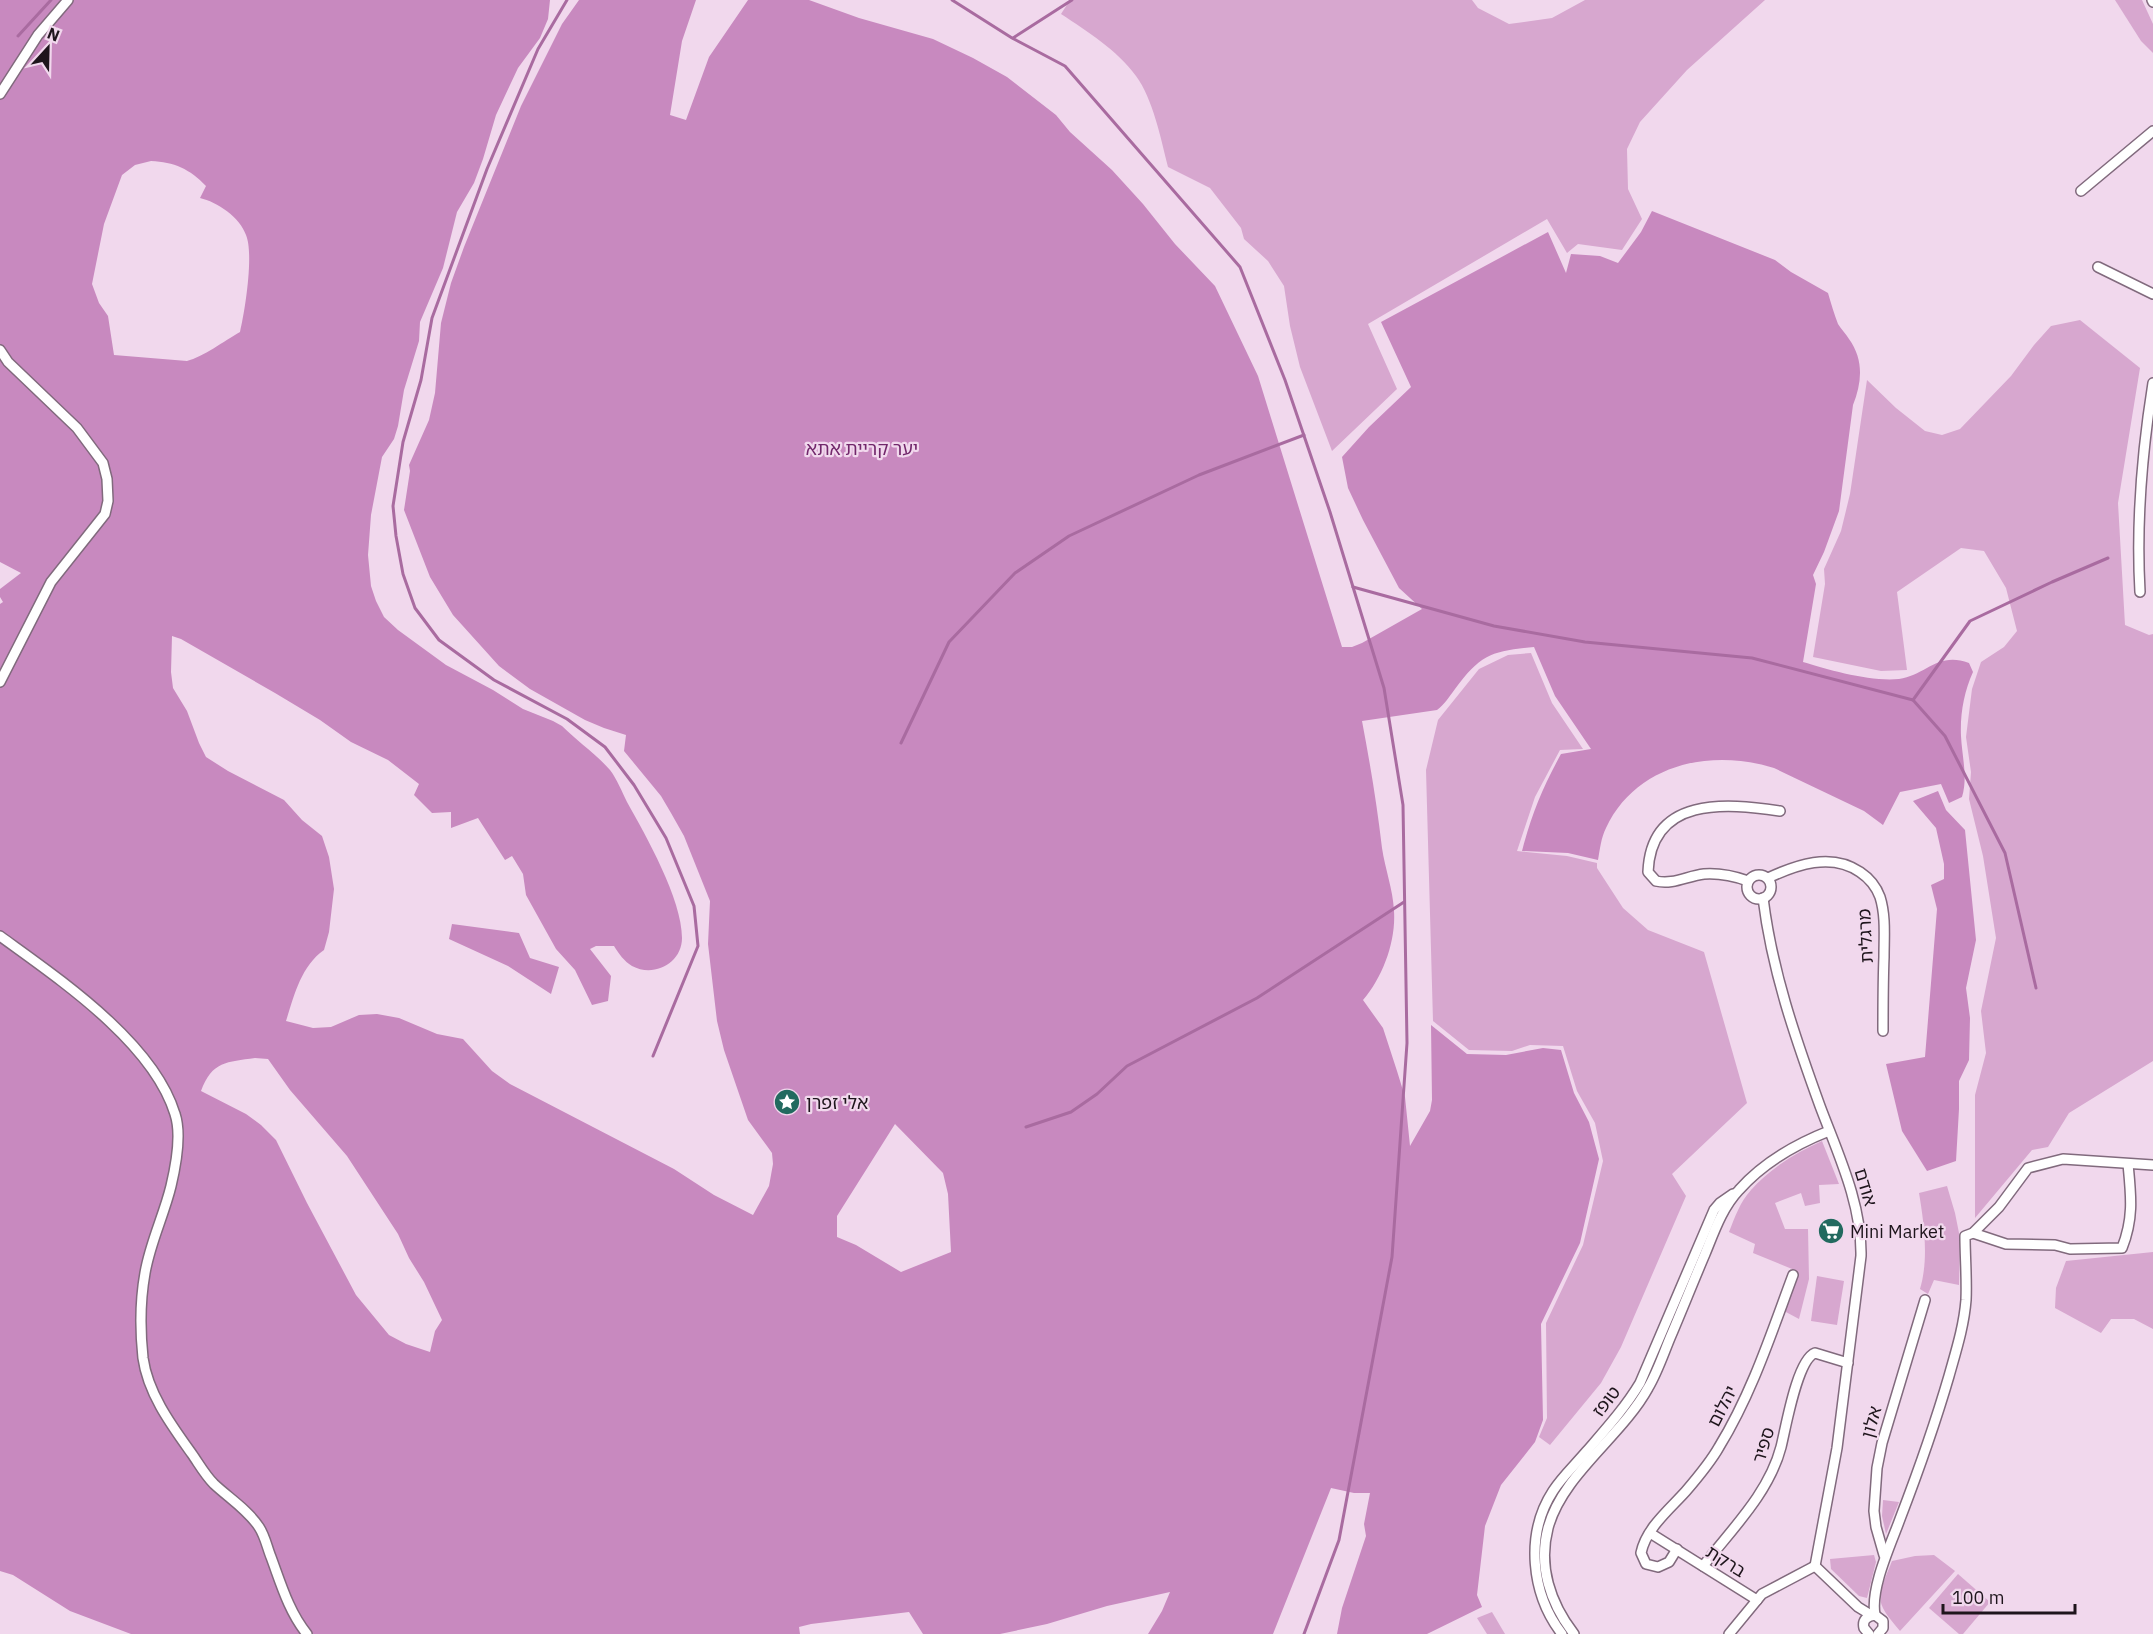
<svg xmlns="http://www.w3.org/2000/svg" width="2153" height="1634" font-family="'IBM Plex Sans','Noto Sans Hebrew',sans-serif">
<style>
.green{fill:#d7a7cf}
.forest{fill:#c889bf;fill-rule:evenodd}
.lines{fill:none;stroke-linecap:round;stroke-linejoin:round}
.stream{stroke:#a96ba0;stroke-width:3}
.minor-casing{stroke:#816a7d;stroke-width:12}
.minor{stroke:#fff;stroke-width:9}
.labels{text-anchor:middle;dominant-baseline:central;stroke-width:4.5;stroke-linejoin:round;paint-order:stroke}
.park-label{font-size:18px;fill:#72276b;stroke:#f1d8ed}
.street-label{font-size:18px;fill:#1e151c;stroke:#f1d8ed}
.poi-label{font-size:18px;fill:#1e151c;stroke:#f1d8ed;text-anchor:start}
</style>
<rect width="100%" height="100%" fill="#f1d8ed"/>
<g class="green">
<path d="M1070,0H1472L1478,8L1509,24L1552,18L1585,0H1765L1687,70L1640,122L1627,149L1628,189L1642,219L1622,250L1578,244L1567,253L1547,219L1368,324L1397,389L1332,451L1300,367L1290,326L1284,286L1268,261L1244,239L1241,228L1210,188L1168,167C1161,139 1153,99 1136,76C1116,49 1088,32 1061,14Z"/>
<path d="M2115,0H2142L2153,24V53L2141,41Z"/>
<path d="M2080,320L2140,368L2118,503L2125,625L2149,635L2153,634V1061L2069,1113L2048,1147L2032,1150L1975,1218V1095L1986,1053L1981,1011L1996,938L1983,856L1969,799L1971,772L1966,737L1972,689L1981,662L2004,647L2017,631L2006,588L1984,551L1961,548L1897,592L1907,670L1881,671L1813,657L1825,584L1824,569L1841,531L1850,494L1867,380L1896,408L1925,431L1942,435L1960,429L2011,376L2034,345L2051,326Z"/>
<path d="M1531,653L1552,703L1583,749L1560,750L1535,797L1517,851L1567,856L1597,863V868L1623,908L1648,930L1704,952L1747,1103L1672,1174L1686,1196L1621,1347L1601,1383L1550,1445L1539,1437L1547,1418L1546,1323L1583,1245L1603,1161L1595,1123L1577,1091L1563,1046L1530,1045L1512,1051L1469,1050L1433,1021L1426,770L1438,720L1479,669L1508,655Z"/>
<path d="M1822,1141L1839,1184L1819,1185L1820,1203L1805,1206L1801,1193L1775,1203L1785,1229H1808L1809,1279L1799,1319L1784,1311L1797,1271L1753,1253L1755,1244L1729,1232C1735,1217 1740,1202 1751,1190C1769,1169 1797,1152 1822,1141Z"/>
<path d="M1947,1186L1955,1213L1960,1238L1959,1285L1934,1280L1928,1294L1920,1289C1929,1259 1924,1223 1919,1193Z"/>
<path d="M2153,1252V1329L2134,1319H2111L2101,1333L2055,1308L2056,1288L2066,1261Z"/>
<path d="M1817,1276L1844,1281L1837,1325L1811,1321Z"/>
<path d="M1883,1500L1899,1502L1886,1534L1882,1516Z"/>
<path d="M1874,1555L1876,1562L1867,1598L1859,1596L1831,1569L1830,1559Z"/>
<path d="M1934,1555L1955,1571L1900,1631C1873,1599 1877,1599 1892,1561L1915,1556Z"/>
<path d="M1958,1574L1990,1602L1963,1634H1959L1929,1608Z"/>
<path d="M1492,1612L1505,1634H1487L1477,1618Z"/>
</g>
<g class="forest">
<path d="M0,0H550L548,19L540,38L518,68L496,115L483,159L474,183L457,212L443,268L420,322L419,341L404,390L398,426L394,439L382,457L371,515L368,555L371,586L376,601L384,617L398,630L446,665L493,690L523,709L553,721L562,726C577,741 596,754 610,770C617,779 622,792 627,802C646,836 682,899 682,938C682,963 654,978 632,966C624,961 619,954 614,946H596L590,949L611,976L608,1001L592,1005L575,970L556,949L526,895L523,874L512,856L505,860L478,818L451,828V812L432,813L414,795L419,784L388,760L351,742L320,720L275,693L181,639L172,636L171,672L173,688L187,711L199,743L206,757L228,771L284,800L302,820L322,836L329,857L334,889L329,932L324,950C301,966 294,996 286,1021L313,1028L331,1027L359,1015L377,1014L399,1018L437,1034L463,1039L492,1071L510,1084L674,1169L714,1195L753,1215L769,1186L773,1164L772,1153L767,1146L748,1120L724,1050L717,1021L708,944L710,901L684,836L671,813L661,796L624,751L626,735L604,728L585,720L530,689L499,666L453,615L430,577L404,510L410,471L409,465L429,420L435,393L441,323L451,283L464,247L521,106L562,24L579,0H696L682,41L670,115L686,120L709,57L748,0H809L859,18L933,39L973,58L1007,77L1056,115L1070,132L1112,170L1143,204L1175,244L1215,286L1258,376L1342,647H1352L1362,643L1422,609L1399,588L1363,520L1348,488L1342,457L1369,427L1411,387L1381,322L1548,232L1566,273L1571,254L1600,256L1618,263L1641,232L1652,211L1775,260L1791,272L1828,293C1831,303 1834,314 1838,324C1841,329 1846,334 1849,339C1864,360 1862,382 1853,405L1839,511L1824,552L1813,575L1816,584L1803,662C1829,670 1871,682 1899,679C1926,675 1938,651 1969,663L1973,672C1964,692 1960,714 1961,736C1962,757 1968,777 1962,797L1949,803L1941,784L1900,792L1883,825L1864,811L1774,768C1711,748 1636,764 1606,828C1601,838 1600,849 1598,860L1568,853L1522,851C1532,813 1543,787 1561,754L1591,749L1555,696L1534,647C1492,651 1481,654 1455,689C1449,697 1445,704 1437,710L1362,721C1370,763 1377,805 1382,848C1385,869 1393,889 1394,911C1396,941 1383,977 1363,1000L1383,1028L1397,1071L1405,1097L1410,1146L1430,1111L1432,1100L1431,1025L1467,1054L1506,1055L1543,1048L1561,1050L1574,1093L1589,1122L1599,1159L1580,1243L1541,1324L1543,1420L1535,1442L1501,1485L1485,1526L1477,1595L1482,1607L1427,1634H1337L1342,1608L1366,1536L1364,1524L1370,1493H1354L1331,1488L1273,1634H1148L1162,1611L1170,1592L1107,1606L1047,1624L1000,1634H923L909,1612L811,1624L799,1627L800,1634H131L70,1611L13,1575L0,1571V604L3,602L0,597V589L21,573L0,562ZM151,161C174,162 190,169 206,186L200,198C217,202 240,217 246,235C254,254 245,311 240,332C224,341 203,357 187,361L114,355L108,316L99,303L92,284L104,224L122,175L135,165ZM255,1058L268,1059L290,1090L347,1156L398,1234L409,1258L424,1282L442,1320L435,1331L430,1352L406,1344L389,1335L356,1295L307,1203L276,1140L261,1125L246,1114L201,1091C212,1061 227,1062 255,1058ZM895,1124L943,1173L948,1194L951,1252L901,1272L856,1245L837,1237V1216Z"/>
<path d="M1938,791L1946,810L1965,830L1976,940L1966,988L1970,1018L1969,1060L1959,1081V1109L1956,1161L1927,1171L1902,1131L1886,1064L1925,1057L1937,909L1931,885L1944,879V864L1936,828L1913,801Z"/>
<path d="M452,924L519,933L530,958L559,967L551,994L508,966L449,939Z"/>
</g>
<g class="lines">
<g class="stream">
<path d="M567,0L538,49L487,169L432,318L421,380L403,442L393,506L396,536L403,574L415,608L439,640L494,680L567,719L605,747L634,785L666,838L694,906L698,946L653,1056"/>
<path d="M952,0L1012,38L1065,66L1240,267L1285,380L1330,512L1384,688L1403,805L1407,1043L1392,1257L1339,1540L1304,1634"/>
<path d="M18,36L51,0"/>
<path d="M1013,38L1072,0"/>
<path d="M1353,587L1494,626L1585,642L1752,658L1913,700L1945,736L2005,853L2036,988"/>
<path d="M1913,700L1970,621L2052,582L2108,558"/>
<path d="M901,743L949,642L1015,573L1069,536L1199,475L1304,435"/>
<path d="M1026,1127L1071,1112L1097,1094L1127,1066L1257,998L1404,902"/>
</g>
<g class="minor-casing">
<g id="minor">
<path d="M2152,0L2153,2"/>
<path d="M0,94L38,35L68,0"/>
<path d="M2081,191L2153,131"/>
<path d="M2098,267L2153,294"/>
<path d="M0,350L8,362L77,428L103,463L107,479L108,501L105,514L51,582L0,682"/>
<path d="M2140,592C2136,522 2142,452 2153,383"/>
<circle cx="1759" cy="887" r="12"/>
<path d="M1768,878C1796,865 1831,852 1860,872C1869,878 1876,886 1880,897C1886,916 1884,937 1884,957C1883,981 1883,1006 1883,1031"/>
<path d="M1748,881C1734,876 1719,873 1704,874C1687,876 1673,885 1656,881L1648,872C1651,796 1726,803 1780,811"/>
<path d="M1763,898C1772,971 1795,1037 1820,1106C1838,1154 1862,1204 1861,1256L1837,1448L1815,1566"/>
<path d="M0,936C59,979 153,1042 175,1114C182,1135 176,1165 171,1186C164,1215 150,1243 145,1273C140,1301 140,1330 143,1358C148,1394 172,1426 192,1454C199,1464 205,1475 214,1484C229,1498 248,1510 259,1527C265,1536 267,1547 271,1557C281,1584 289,1612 307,1634"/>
<path d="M1973,1233L2006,1244L2055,1245L2070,1249L2122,1248C2134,1218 2131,1195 2128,1164"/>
<path d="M1650,1533L1757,1600"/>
<path d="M1677,1549L1669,1562L1658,1567L1646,1564L1641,1553C1646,1528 1670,1509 1686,1491C1698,1477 1710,1463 1719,1447C1752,1393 1771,1334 1793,1275"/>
<path d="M1884,1555L1876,1527L1874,1511L1877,1468L1882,1443L1925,1300"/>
<path d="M1703,1566C1732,1529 1769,1493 1781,1447C1786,1427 1797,1360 1815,1353L1848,1363"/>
<path d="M1815,1566L1858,1607L1871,1615"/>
<path d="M1875,1615C1870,1588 1891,1544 1900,1519C1918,1472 1935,1424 1949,1376C1956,1351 1964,1326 1966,1300C1967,1279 1965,1257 1965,1236L1973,1233L1999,1207L2028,1168L2063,1159L2153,1165"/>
<path d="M1562,1634C1531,1594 1525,1534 1553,1491C1562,1477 1575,1465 1586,1452C1605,1430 1625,1408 1640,1383L1714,1210L1720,1203L1733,1194"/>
<path d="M1574,1634C1550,1603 1538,1566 1548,1528C1562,1475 1621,1437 1648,1388C1657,1373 1663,1355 1670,1338C1682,1310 1693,1282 1705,1254C1714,1232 1722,1208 1739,1190C1763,1163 1796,1144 1829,1131"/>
<path d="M1729,1634L1762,1594L1815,1566"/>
<path d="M1869,1634L1864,1628C1862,1620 1867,1616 1875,1615L1883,1621V1628L1878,1634"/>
</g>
</g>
<use href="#minor" class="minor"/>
</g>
<defs>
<g id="sight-disc" transform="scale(1.35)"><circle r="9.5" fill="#226a5f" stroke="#f1d8ed"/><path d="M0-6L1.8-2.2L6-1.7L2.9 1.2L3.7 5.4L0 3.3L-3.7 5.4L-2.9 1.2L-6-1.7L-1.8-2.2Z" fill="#fff"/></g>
<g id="supermarket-disc" transform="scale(1.35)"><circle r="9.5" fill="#226a5f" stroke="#f1d8ed"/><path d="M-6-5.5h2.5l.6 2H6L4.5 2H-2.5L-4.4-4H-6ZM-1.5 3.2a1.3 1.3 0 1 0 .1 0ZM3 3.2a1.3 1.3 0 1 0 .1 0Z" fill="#fff"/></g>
</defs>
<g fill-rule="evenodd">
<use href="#sight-disc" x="787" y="1102"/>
<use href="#supermarket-disc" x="1831" y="1231"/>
</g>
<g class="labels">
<g class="park-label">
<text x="862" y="448">יער קריית אתא</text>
</g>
<g class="street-label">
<text transform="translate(1865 936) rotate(-93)">מרגלית</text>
<text transform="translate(1866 1187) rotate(73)">אודם</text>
<text transform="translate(1606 1401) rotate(-52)">טופז</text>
<text transform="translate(1722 1406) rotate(-63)">יהלום</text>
<text transform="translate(1871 1422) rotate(-74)">אלון</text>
<text transform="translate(1763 1445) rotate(-73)">ספיר</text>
<text transform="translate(1726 1561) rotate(32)">ברקת</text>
</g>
<g class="poi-label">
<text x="806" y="1102">אלי זפרן</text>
<text x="1850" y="1231">Mini Market</text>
</g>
</g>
<g transform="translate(48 48) rotate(22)" stroke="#f1d8ed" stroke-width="4.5" paint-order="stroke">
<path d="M0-4.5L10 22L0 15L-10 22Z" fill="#1e151c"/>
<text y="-9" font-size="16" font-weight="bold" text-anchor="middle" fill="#1e151c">N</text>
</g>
<path d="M1943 1604v9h132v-9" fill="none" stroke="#1e151c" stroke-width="3"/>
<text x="1952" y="1604" font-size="18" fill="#1e151c" stroke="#f1d8ed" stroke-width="4.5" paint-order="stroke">100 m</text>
</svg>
